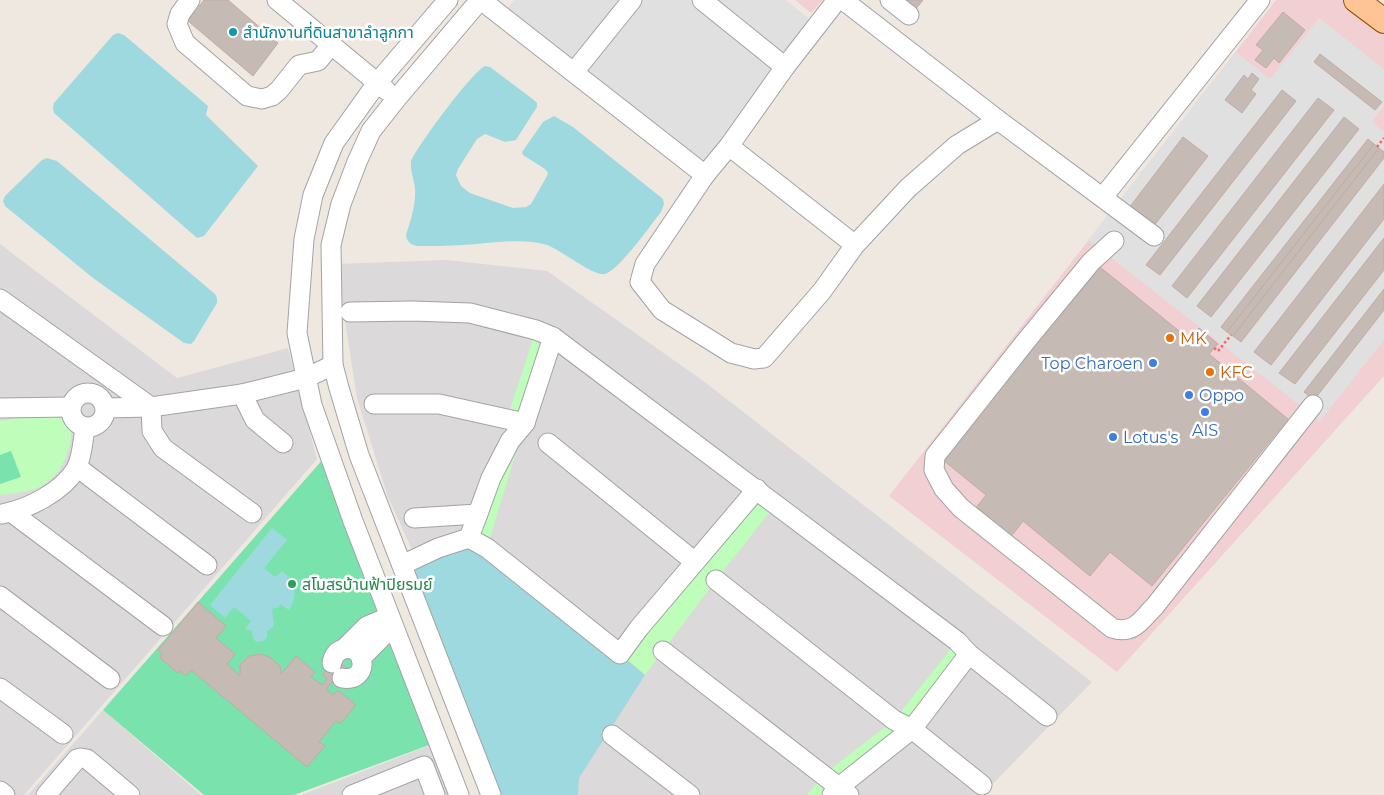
<svg xmlns="http://www.w3.org/2000/svg" width="1384" height="795" font-family="Montserrat,'Noto Sans Thai',sans-serif">
<style>
.residential{fill:#dbd9d9}
.commercial{fill:#f1cfd2}
.park{fill:#befdba}
.pitch{fill:#7ae3ad}
.parking{fill:#e0e0e0}
.water{fill:#9ed9df}
.building{fill:#c6bab4;stroke:#c1aca3}
.lines{fill:none;stroke-linecap:round;stroke-linejoin:round}
.minor-casing{stroke:#a3a3a3;stroke-width:21}
.major-casing{stroke:#955000;stroke-width:26}
.path{stroke:#ff6266;stroke-width:2.5;stroke-dasharray:2.5 2.5;stroke-linecap:butt}
.minor{stroke:#fff;stroke-width:19}
.major{stroke:#ffc496;stroke-width:24}
.culture-dot{fill:#0f9aa8;stroke:#fff;stroke-width:2}
.food-dot{fill:#e8710a;stroke:#fff;stroke-width:2}
.shop-dot{fill:#3f7fe0;stroke:#fff;stroke-width:2}
.leisure-dot{fill:#2e9e5b;stroke:#fff;stroke-width:2}
.labels{text-anchor:middle;dominant-baseline:central;stroke-width:5;stroke-linejoin:round;paint-order:stroke}
.culture-label{font-size:16px;fill:#0d838f;stroke:#fff;text-anchor:start}
.food-label{font-size:16px;fill:#c56008;stroke:#fff;text-anchor:start}
.shop-label{font-size:16px;fill:#366cbe;stroke:#fff;text-anchor:start}
.leisure-label{font-size:16px;fill:#27864d;stroke:#fff;text-anchor:start}
</style>
<rect width="100%" height="100%" fill="#efe8e1"/>
<g class="residential">
<path d="M0,244L177,378L288,348L317,459L24,795H0Z"/>
<path d="M447,260L547,271L702,380L1092,682L982,795H510L419,565L388,497L357,398L336,264Z"/>
<path d="M103,710L201,795H28Z"/>
<path d="M439,742L457,795H301Z"/>
</g>
<g class="commercial">
<path d="M795,0H823L811,13Z"/>
<path d="M1276,0H1344L1384,30V376L1117,672L889,496Z"/>
</g>
<g class="park">
<path d="M536,330L553,337L525,423L487,548L469,538L491,478L507,418Z"/>
<path d="M33,416L65,418L72,426C71,448 64,471 45,484C36,491 11,494 0,495V421Z"/>
<path d="M757,489L776,504L716,580L645,675L620,654Z"/>
<path d="M957,641L969,654L912,729L832,795H807L823,775L894,720Z"/>
</g>
<g class="pitch">
<path d="M11,451L21,477L0,484V455Z"/>
<path d="M324,458L432,744L294,795H204L103,710Z"/>
</g>
<g class="parking">
<path d="M515,0H786L811,20L704,164L506,10Z"/>
<path d="M1319,18L1384,69V106L1372,122L1384,132V340L1320,421L1088,240L1236,52L1270,79Z"/>
</g>
<g class="water">
<path d="M118,33L124,35L208,106L206,115L258,166L204,236L197,238L54,113L53,108L54,103L113,35Z"/>
<path d="M485,66L490,67L534,100L537,103V107L516,140L505,142L485,134L477,139L458,169L456,175L461,186L470,193L513,208L526,207L531,204L547,176L548,173L545,169L523,155L522,152L543,122L554,116L573,127L663,199L664,204L661,212C650,226 620,269 605,274C594,277 561,250 547,245C520,237 490,244 463,245C448,246 432,246 417,246C410,244 407,242 406,235C411,219 416,205 415,188C414,179 410,171 411,161C419,144 471,73 485,66Z"/>
<path d="M47,158L57,161L215,294L217,298V303L194,341L191,344L184,343L93,278L5,206L3,201L5,196L42,160Z"/>
<path d="M272,528L287,540L264,568L275,577L282,571C295,581 299,595 289,610L280,604L279,607L272,609L274,626L267,631V637L264,641L256,642L253,638L252,631L245,629L251,621L234,607L225,618L210,605Z"/>
<path d="M466,542L620,654L645,675L579,778L578,795H501L404,565Z"/>
</g>
<g class="building">
<path d="M204,0H228L278,43L253,76L188,21Z"/>
<path d="M904,0H923L915,10Z"/>
<path d="M1283,12L1305,30L1279,63L1274,58L1266,68L1255,60L1263,50L1256,45Z"/>
<path d="M1320,54L1382,102L1375,110L1314,62Z"/>
<path d="M1252,73L1259,79L1251,90L1256,94L1242,113L1225,100L1244,75L1248,79Z"/>
<path d="M1282,90L1296,101L1160,275L1146,265Z"/>
<path d="M1318,98L1334,110L1187,298L1172,286Z"/>
<path d="M1344,117L1359,129L1211,317L1197,306Z"/>
<path d="M1183,137L1208,156L1153,227L1129,208Z"/>
<path d="M1368,139L1374,144L1227,332L1221,327Z"/>
<path d="M1374,144L1379,148L1233,336L1227,332Z"/>
<path d="M1379,148L1384,152V158L1241,342L1233,336Z"/>
<path d="M1384,184V219L1271,365L1254,352Z"/>
<path d="M1384,238V270L1295,384L1279,373Z"/>
<path d="M1095,263L1189,339L1199,328L1218,344L1209,354L1288,419L1152,586L1110,552L1090,576L1023,521L1010,538L975,509L986,495L938,456Z"/>
<path d="M1384,289V310L1314,400L1304,392Z"/>
<path d="M198,602L226,626L216,638L235,654L227,664L240,676V665L249,656L261,654L271,658L280,666L281,674L296,656L315,672L311,677L322,685L327,679L322,675L335,659L349,670L336,685L332,682L326,689L333,695L338,690L356,705L340,724L336,721L319,742L325,746L307,767L191,670L186,676L180,671L178,673L160,658L162,654L158,650Z"/>
</g>
<g class="lines">
<g class="minor-casing">
<g id="minor">
<path d="M190,0L180,14L177,24L185,43L247,96L262,99L272,96L279,90L299,65L318,61L332,44"/>
<path d="M277,0L386,90"/>
<path d="M448,0L377,83L334,143L313,195L304,239L297,333L312,405L353,521L459,795"/>
<path d="M480,0L397,98L371,131L357,162L341,204L331,245L333,365L339,388L359,455L491,795"/>
<path d="M481,0L705,175L729,146L785,67L837,0"/>
<path d="M702,0L785,67"/>
<path d="M843,0L998,120L1154,236"/>
<path d="M890,0L909,15"/>
<path d="M574,72L632,0"/>
<path d="M729,146L855,245"/>
<path d="M705,175L645,264L640,282L662,310L731,353L754,359L764,358L822,291L855,245L908,188L957,145L998,120"/>
<path d="M1103,197L1260,0"/>
<path d="M1114,241L1091,262L1026,341L935,456L934,470L944,489L961,508L1112,628C1134,635 1141,620 1155,606L1313,405"/>
<path d="M0,299L151,407L152,431L163,448L252,513"/>
<path d="M350,312L413,311L470,313L536,330L553,337"/>
<circle cx="88" cy="410" r="17"/>
<path d="M242,394L255,420L283,443"/>
<path d="M374,404H439L525,423"/>
<path d="M0,408L71,407"/>
<path d="M105,408L151,407L242,394L306,378L333,365"/>
<path d="M548,443L695,562"/>
<path d="M77,467L207,565"/>
<path d="M11,512L163,626"/>
<path d="M2,514C28,509 62,492 76,469C82,458 83,440 85,428"/>
<path d="M414,518L478,514"/>
<path d="M469,538L487,548L620,654L639,628L757,489"/>
<path d="M402,565L438,548L469,538L491,478L510,441L525,423L553,337L957,641L969,654L1047,716"/>
<path d="M716,580L894,720L912,729L982,785"/>
<path d="M0,596L110,679"/>
<path d="M344,649L367,626L389,617"/>
<path d="M663,651L849,795"/>
<path d="M361,658L385,634L394,630"/>
<path d="M332,663C333,657 336,651 344,649C367,644 370,683 342,678"/>
<path d="M0,688L63,734"/>
<path d="M612,735L690,795"/>
<path d="M0,791L5,795"/>
<path d="M46,795L77,759L81,758L87,759L130,795"/>
<path d="M352,795L424,766L435,795"/>
<path d="M832,795L839,787L912,729L969,654"/>
</g>
</g>
<g class="major-casing">
<path id="major" d="M1356,0L1384,21"/>
</g>
<g class="path">
<path d="M1377,147L1384,138"/>
<path d="M1214,348L1218,351L1231,335"/>
</g>
<use href="#minor" class="minor"/>
<use href="#major" class="major"/>
</g>
<circle class="culture-dot" cx="233" cy="32" r="5"/>
<g class="food-dot">
<circle cx="1170" cy="338" r="5"/>
<circle cx="1210" cy="372" r="5"/>
</g>
<g class="shop-dot">
<circle cx="1153" cy="363" r="5"/>
<circle cx="1189" cy="395" r="5"/>
<circle cx="1205" cy="412" r="5"/>
<circle cx="1113" cy="437" r="5"/>
</g>
<circle class="leisure-dot" cx="292" cy="584" r="5"/>
<g class="labels">
<g class="culture-label">
<text x="243" y="32">สำนักงานที่ดินสาขาลำลูกกา</text>
</g>
<g class="food-label">
<text x="1180" y="338">MK</text>
<text x="1220" y="372">KFC</text>
</g>
<g class="shop-label">
<text x="1143" y="363" text-anchor="end">Top Charoen</text>
<text x="1199" y="395">Oppo</text>
<text x="1205" y="430" text-anchor="middle">AIS</text>
<text x="1123" y="437">Lotus's</text>
</g>
<g class="leisure-label">
<text x="302" y="584">สโมสรบ้านฟ้าปิยรมย์</text>
</g>
</g>
</svg>
